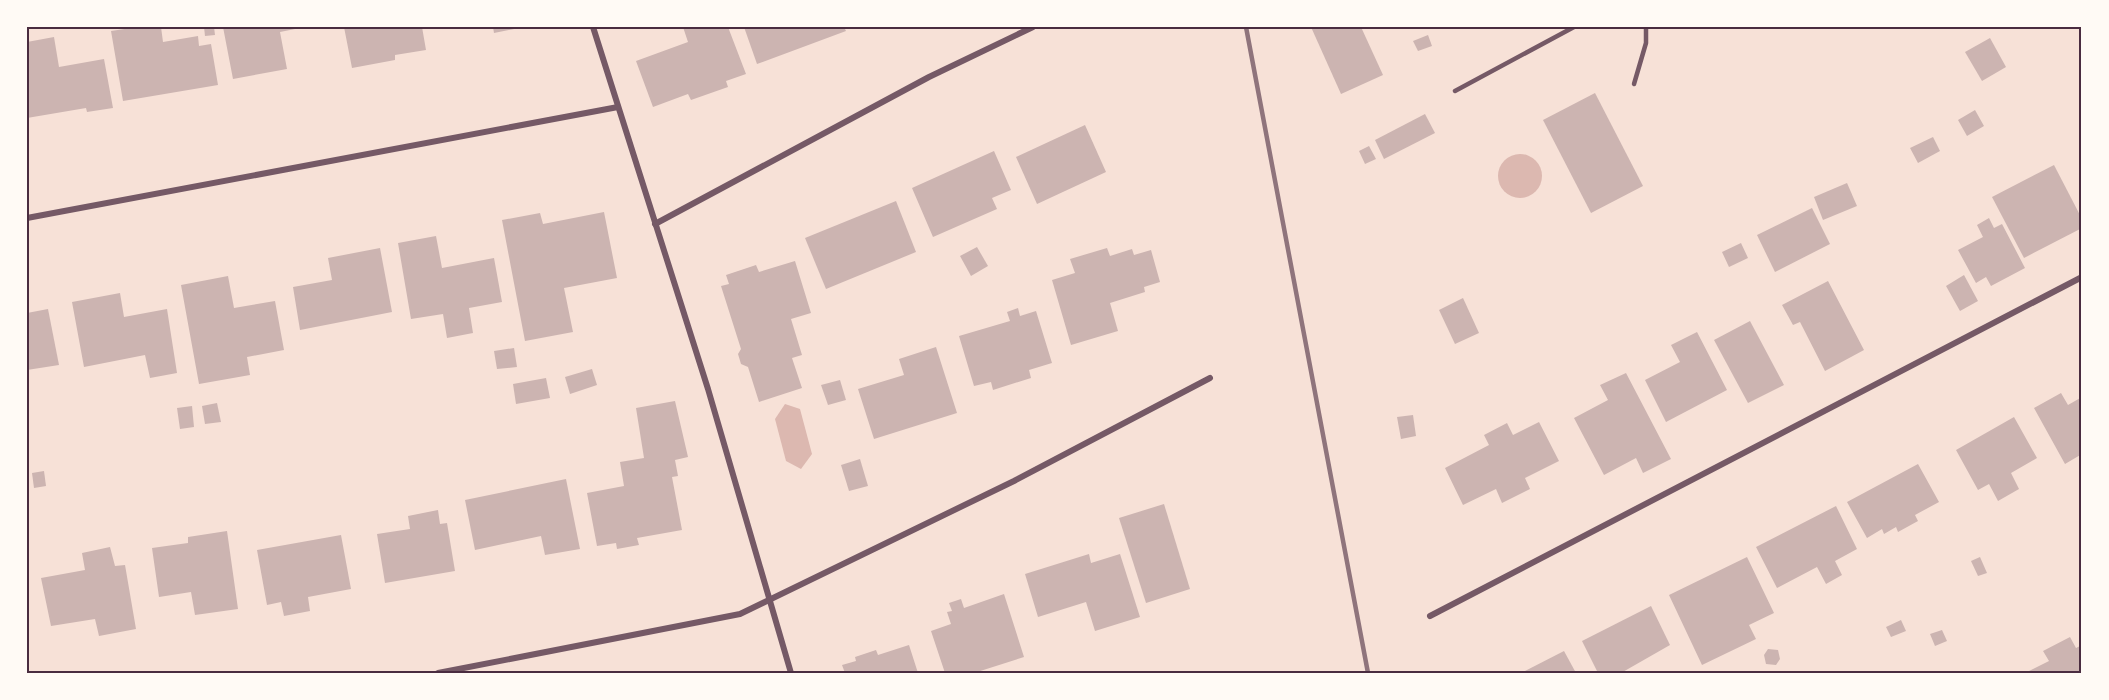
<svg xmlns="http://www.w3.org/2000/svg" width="2109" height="700" font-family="Barlow,sans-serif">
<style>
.water{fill:#dcb8b0}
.building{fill:#ccb4b1}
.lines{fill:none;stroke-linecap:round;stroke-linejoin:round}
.service{stroke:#755966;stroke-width:4.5}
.minor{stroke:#755966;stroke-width:6}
.rail{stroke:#8f747c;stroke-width:4.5}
.neatline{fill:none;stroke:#4a2c40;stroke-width:2}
</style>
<rect width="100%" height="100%" fill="#f7e1d7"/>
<g class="water">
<circle cx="1520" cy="176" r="22"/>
<path d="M785,404L800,409L812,454L801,469L786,461L775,419Z"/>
</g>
<g class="building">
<path d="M138,27H161L163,42L198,36L199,46L211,44L218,85L123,101L111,31Z"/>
<path d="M204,27H214L215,35L205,36Z"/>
<path d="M223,27H300V28L280,32L287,69L233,79Z"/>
<path d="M344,27H422L426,50L395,55V60L352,68Z"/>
<path d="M493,27H519V28L494,33Z"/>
<path d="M683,27H728L746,74L726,81L728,87L691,100L688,94L653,107L636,61L688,42Z"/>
<path d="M744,27H844L846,31L757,64Z"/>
<path d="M1311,27H1361L1383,75L1341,94Z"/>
<path d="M1428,35L1432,46L1418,51L1413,41Z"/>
<path d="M54,37L59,67L104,59L113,108L87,112L86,108L27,118V42Z"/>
<path d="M1990,38L2006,67L1982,81L1965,52Z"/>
<path d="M1595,93L1643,186L1591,213L1543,120Z"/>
<path d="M1975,110L1984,126L1967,136L1958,120Z"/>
<path d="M1425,114L1435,133L1384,159L1375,140Z"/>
<path d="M1085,125L1106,172L1037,204L1016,157Z"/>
<path d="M1933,137L1940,151L1918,163L1910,148Z"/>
<path d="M1369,146L1376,159L1365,164L1359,151Z"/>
<path d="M994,151L1011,190L992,198L997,209L933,237L912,188Z"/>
<path d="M2054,165L2082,219V228L2024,258L1992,197Z"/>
<path d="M1847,183L1857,206L1823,220L1814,197Z"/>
<path d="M896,201L916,252L826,289L805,238Z"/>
<path d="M1812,208L1830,244L1775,272L1757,235Z"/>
<path d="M604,212L617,278L564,288L573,332L525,341L502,220L540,213L543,224Z"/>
<path d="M1989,218L1994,228L2002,224L2025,268L1991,286L1986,277L1976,283L1958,250L1983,237L1977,225Z"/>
<path d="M436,236L442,268L494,258L502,302L469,308L473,333L447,338L443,314L411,319L398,243Z"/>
<path d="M1741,243L1748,258L1729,267L1722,252Z"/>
<path d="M977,247L988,266L971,276L960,256Z"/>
<path d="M380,248L392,312L300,330L293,287L332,280L328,258Z"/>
<path d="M1107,248L1110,256L1132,249L1134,255L1151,250L1160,282L1144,287L1145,292L1110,303L1118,331L1071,345L1052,280L1075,273L1070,259Z"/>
<path d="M795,261L811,313L791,319L802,355L792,358L802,388L759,402L748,367L741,364L738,354L741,349L721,286L729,284L726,275L756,265L759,272Z"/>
<path d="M1964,275L1978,301L1960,311L1946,286Z"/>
<path d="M228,276L234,308L275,301L284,350L247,357L250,375L199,384L181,285Z"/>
<path d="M1828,281L1864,350L1825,371L1800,322L1793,325L1782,305Z"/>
<path d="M120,293L124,317L167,309L177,373L150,378L145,355L84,367L72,302Z"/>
<path d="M1463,298L1479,333L1455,344L1439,310Z"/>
<path d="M1018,308L1020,316L1036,311L1052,363L1029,370L1031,378L993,390L991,382L974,386L959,336L1010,321L1007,312Z"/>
<path d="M48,309L59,365L27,370V313Z"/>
<path d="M1750,321L1784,385L1748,403L1714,340Z"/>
<path d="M1697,332L1727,390L1666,422L1645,380L1680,362L1671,345Z"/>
<path d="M936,347L957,413L874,439L858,389L904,375L899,359Z"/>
<path d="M514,348L517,367L497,369L494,351Z"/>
<path d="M592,369L597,385L570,394L565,377Z"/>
<path d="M1626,373L1671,459L1643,473L1636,458L1604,475L1574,418L1608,400L1600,385Z"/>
<path d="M546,378L550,398L516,404L513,384Z"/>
<path d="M840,380L846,400L828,405L821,385Z"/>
<path d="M2061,393L2068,405L2082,397V454L2065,464L2034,408Z"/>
<path d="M675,401L688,457L675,460L678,476L672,477L682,530L637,538L639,545L617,549L616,543L597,546L587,493L624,486L620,462L644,458L636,408Z"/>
<path d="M217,403L221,422L205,424L202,406Z"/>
<path d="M192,406L194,427L180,429L177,408Z"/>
<path d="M1413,415L1416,436L1401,439L1397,417Z"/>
<path d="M2014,417L2037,458L2011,473L2019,489L1998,501L1989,484L1978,490L1956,450Z"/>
<path d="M1539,422L1559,461L1525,478L1530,489L1502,503L1496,489L1463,505L1445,468L1489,445L1484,435L1507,423L1513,435Z"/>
<path d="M860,459L868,486L849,491L841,465Z"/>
<path d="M1918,464L1939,502L1915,515L1918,521L1898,532L1896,527L1884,534L1882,529L1867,538L1847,502Z"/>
<path d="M44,471L46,486L34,488L32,473Z"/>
<path d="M566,479L580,549L545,555L541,536L475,550L465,500Z"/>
<path d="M1164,504L1190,589L1146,603L1119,518Z"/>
<path d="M1836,506L1857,549L1835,561L1842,575L1826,584L1817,567L1777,588L1756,547Z"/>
<path d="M438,510L440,524L447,523L455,571L385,583L377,534L410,529L408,516Z"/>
<path d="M227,531L238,609L195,615L191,592L159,597L152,548L188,543V537Z"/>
<path d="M341,535L351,589L308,597L310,611L284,616L281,602L267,605L257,550Z"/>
<path d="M110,547L115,566L125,565L136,629L99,636L95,619L51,626L41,578L85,570L82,553Z"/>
<path d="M1089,554L1091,563L1120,554L1140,617L1095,631L1086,602L1038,617L1025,574Z"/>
<path d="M1747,557L1774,613L1749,625L1756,639L1702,665L1669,595Z"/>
<path d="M1980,557L1987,573L1978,576L1971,561Z"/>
<path d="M1004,594L1024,657L974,673H945L931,631L951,624L947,612L952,611L949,603L961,599L964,608Z"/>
<path d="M1651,606L1670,645L1621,673H1598L1582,641Z"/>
<path d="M1901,620L1906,631L1891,637L1886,627Z"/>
<path d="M1942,630L1947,641L1935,646L1930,634Z"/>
<path d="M2070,637L2076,648L2082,645V673H2025L2049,661L2043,651Z"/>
<path d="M909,645L918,673H845L842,665L856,661L855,657L876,650L878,655Z"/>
<path d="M1768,649L1778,650L1780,659L1776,665L1766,664L1764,655Z"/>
<path d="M1564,651L1576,673H1521Z"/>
</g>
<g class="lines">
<g class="service">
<path d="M1634,84L1646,43V27"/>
<path d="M1455,91L1574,27"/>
</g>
<g class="minor">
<path d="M593,27L708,389L791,673"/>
<path d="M27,218L618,107"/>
<path d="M655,224L929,77L1033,27"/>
<path d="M1430,616L2082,277"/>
<path d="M438,673L740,614L1014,481L1210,378"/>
</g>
<path class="rail" d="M1246,27L1368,673"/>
</g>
<rect width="2109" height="700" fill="none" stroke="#fffaf5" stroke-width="57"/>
<rect x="28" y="28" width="2052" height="644" class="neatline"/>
</svg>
